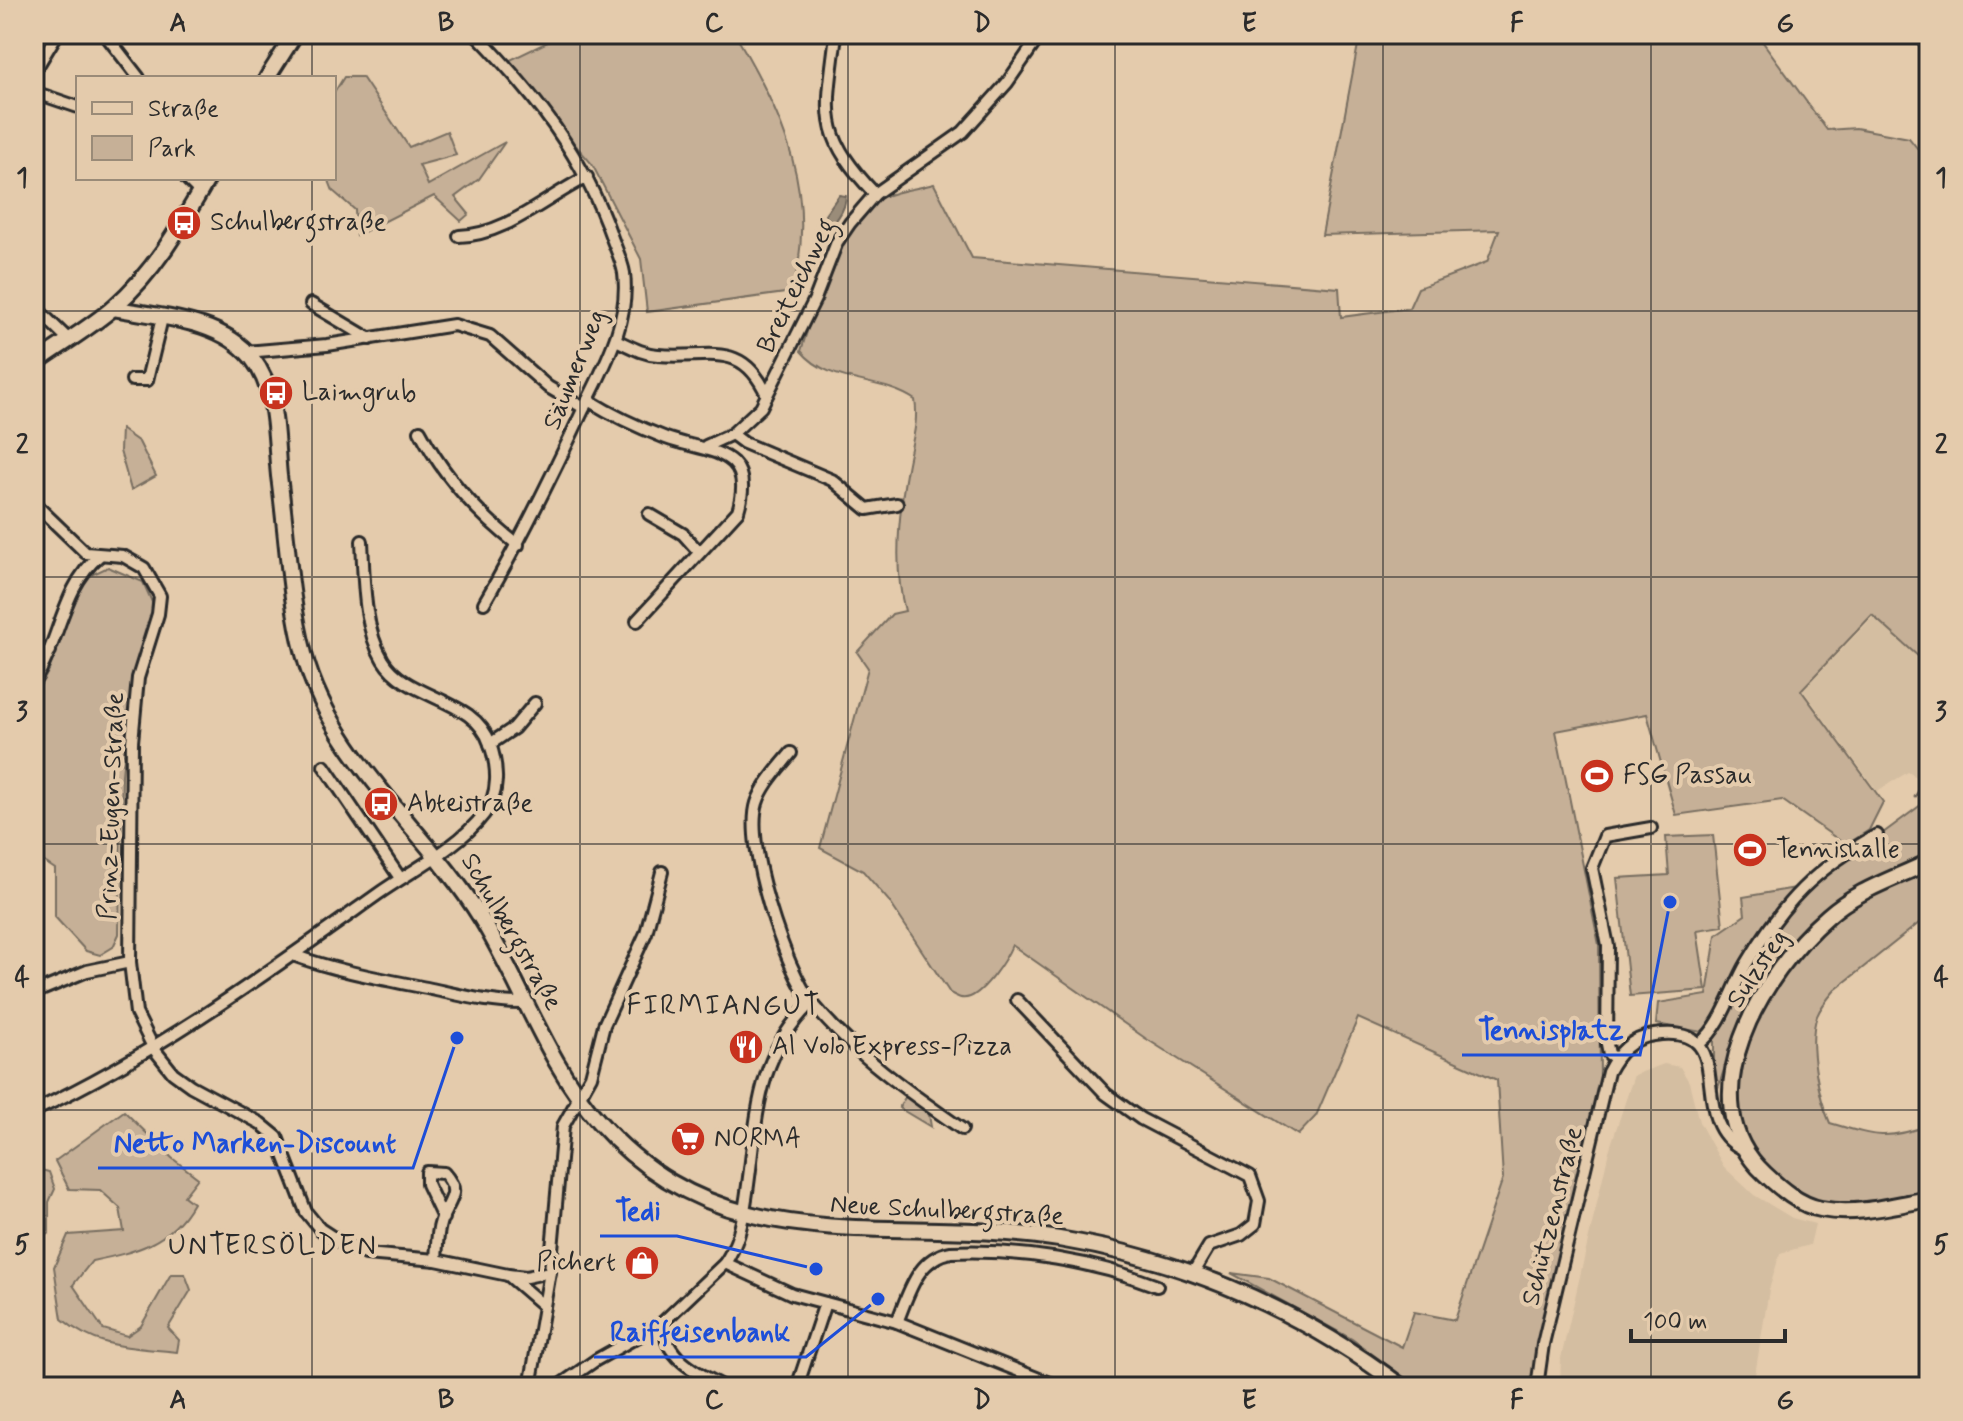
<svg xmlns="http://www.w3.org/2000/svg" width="1963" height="1421" font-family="Mynerve,sans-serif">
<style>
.built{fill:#d4bea1}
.green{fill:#c6b097;stroke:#786e61;stroke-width:2}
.water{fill:#9a8c79;stroke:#6e655a;stroke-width:2}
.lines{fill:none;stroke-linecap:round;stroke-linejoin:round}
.stream{stroke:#6e655a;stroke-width:3}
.street-casing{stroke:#2b2b2b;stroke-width:16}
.secondary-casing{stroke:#2b2b2b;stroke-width:20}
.street{stroke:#e4cbac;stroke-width:10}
.secondary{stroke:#e4cbac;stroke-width:14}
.grid{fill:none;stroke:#2b2b2b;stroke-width:2;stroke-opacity:0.55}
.labels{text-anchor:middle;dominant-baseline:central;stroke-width:8;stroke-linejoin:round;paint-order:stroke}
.poi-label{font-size:26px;fill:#2b2b2b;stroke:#e4cbac;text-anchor:start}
.street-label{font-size:26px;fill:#2b2b2b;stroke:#e4cbac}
.neighbourhood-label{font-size:28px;letter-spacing:2px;fill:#2b2b2b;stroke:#e4cbac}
.leader{fill:none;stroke:#1d4ed8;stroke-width:3}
.callout-dot{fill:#1d4ed8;stroke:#e4cbac;stroke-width:3}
.callout-label{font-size:28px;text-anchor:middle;font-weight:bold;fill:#1d4ed8;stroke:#e4cbac;stroke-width:8;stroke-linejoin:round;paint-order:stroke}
.neatline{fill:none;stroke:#2b2b2b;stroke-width:3}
.grid-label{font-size:26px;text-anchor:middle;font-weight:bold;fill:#2b2b2b}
</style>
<rect width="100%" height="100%" fill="#e4cbac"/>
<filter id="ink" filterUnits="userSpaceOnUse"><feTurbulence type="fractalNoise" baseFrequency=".0125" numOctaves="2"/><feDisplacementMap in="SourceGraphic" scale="16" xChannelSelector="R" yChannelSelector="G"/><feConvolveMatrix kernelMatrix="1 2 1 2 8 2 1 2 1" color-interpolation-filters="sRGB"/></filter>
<g filter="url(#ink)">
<g class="built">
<path d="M1873,617L1929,668V764L1920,779L1908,772L1877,791L1803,690Z"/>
<path d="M1664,1064L1680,1067L1689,1082L1699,1122L1724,1167L1754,1195L1792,1218L1815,1224L1810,1245L1780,1253L1769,1290L1753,1387H1560L1561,1358L1609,1151L1634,1075Z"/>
</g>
<g class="green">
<path d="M564,34H735C784,116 819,196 792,292L647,312L641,259L592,164L504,63Z"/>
<path d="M1360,34H1757L1827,130L1856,128L1909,138L1929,163V666L1872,615L1801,690L1883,802L1869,830L1846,845L1782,800L1676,815L1647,714L1556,731L1599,945L1600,1082L1538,1341L1532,1387H1417L1352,1339L1231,1273L1269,1278L1402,1347L1414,1312L1455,1320L1503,1178L1497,1080L1358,1018L1316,1116L1298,1135L1145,1038L1012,945C1006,960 985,991 970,997C962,1000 957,997 950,993L889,901L863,871L820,848L868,668L857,652L892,614L905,611C893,567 899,512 907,468C911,444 919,424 915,400C880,376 830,386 801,351C814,308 838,230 874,202C888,192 917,189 934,184L972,258L1339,288L1341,317L1409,308L1418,288L1487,262L1499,230L1322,235Z"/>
<path d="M344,77H362L409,147L447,131L456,155L419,165L428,185L505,142L479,179L455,197L469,214L461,221L434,196L356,236L355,210L333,191L328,178H334V93Z"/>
<path d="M121,429L139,442L156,476L131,490L120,451Z"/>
<path d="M108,567L143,582L152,602L154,617L132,678L122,775L119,934L113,947L100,955L86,951L55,917V869L34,855V697L49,670L78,593L89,576Z"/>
<path d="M1929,799V852C1811,906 1757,962 1718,1088L1714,1072V1034L1656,1024L1658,1003L1707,995L1716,935L1745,915L1743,897L1813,885Z"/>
<path d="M1713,835L1723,926L1697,930L1706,990L1630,996L1617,878L1669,875L1666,837Z"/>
<path d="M1929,869V915L1835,990C1828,998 1821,1006 1817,1016C1807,1042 1819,1099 1830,1123C1874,1136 1886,1141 1929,1125V1194C1895,1200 1855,1212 1820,1201C1670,1156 1759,970 1846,908C1870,890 1902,881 1929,869Z"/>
<path d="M908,1092L928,1108L931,1127L899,1108Z"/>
<path d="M124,1111L172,1158L198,1178L184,1196L193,1203C170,1244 135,1252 92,1261L73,1285L103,1329L127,1336L141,1326L171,1274H185L191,1290L168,1328L179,1340L177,1352C132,1347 97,1349 62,1319L54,1267L68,1235L124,1231L120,1208L100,1190L69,1189L55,1161Z"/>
<path d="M41,1170L49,1172L55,1189L49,1202V1233L34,1243L35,1173Z"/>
</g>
<path class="water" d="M839,195L846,196C846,209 834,227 822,231L825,215Z"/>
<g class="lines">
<path class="stream" d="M1915,797L1929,775"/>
<g class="street-casing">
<g id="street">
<path d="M105,34L139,78"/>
<path d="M476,34C536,96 583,155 612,238C616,249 622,261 624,273C630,323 604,366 583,410C552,476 521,540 484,603"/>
<path d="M836,34C827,113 816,132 875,194"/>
<path d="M1914,34L1929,43"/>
<path d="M34,72L57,34"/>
<path d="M34,92L78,107"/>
<path d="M186,178L200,192"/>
<path d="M459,236C506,235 546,197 587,177"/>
<path d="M311,304L370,339"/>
<path d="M34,306L68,339"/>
<path d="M616,340C629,346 642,354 658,355C707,360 741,338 767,395"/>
<path d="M246,352L327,345L454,325L490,336L548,387L584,408"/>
<path d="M132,380H147L162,318"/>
<path d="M588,400C612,415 640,428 666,438C708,453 757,448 738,511L637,621"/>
<path d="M420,431C444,477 478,514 518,545"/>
<path d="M732,434L744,443L832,480L867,509L897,504"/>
<path d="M706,446L732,434L761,407L815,299L837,242L850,223L875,194L963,132L1007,83L1041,34"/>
<path d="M34,503L86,553L123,556L144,568L160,596L158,614L138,678L132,742L130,962L136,1013L154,1049L173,1073L191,1086L260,1123L277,1137L306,1212L320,1229L346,1246L366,1254L436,1260L508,1275L526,1277L550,1272"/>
<path d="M649,514L683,534L699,552"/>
<path d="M34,656L50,651"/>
<path d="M34,681C60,642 62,587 99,556"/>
<path d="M490,744L514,728L535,703"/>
<path d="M791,753C779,768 763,784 757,803C744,845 785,970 813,1004C853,1053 910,1093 962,1129"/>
<path d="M324,766L400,878"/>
<path d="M293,955C336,971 382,979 427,988C460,995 493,1004 527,1003"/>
<path d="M34,993L87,971L130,962"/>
<path d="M1017,1000L1106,1094L1141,1119L1250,1176L1259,1201L1255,1224L1241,1235L1209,1246L1194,1271"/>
<path d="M811,1003C751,1061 758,1128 745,1205C741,1228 738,1243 725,1263L792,1294L897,1322L1059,1387"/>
<path d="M1700,1043C1723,1025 1732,988 1747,963C1783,902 1815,869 1877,835"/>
<path d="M1615,1058L1609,1054L1607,1044L1608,946L1592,868L1605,836L1651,828"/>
<path d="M34,1111C158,1053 267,973 378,894C412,870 458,848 484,814C500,794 498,767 490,744C475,697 407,700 383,660C363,627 364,578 362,541"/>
<path d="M436,1260C437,1246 437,1226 444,1214C452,1197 460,1191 444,1173L427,1172V1184L443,1218"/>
<path d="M508,1275L544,1306"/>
<path d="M897,1322C909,1293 917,1258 951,1252C1020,1249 1093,1261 1157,1286"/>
<path d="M662,1323C666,1359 695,1372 724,1387"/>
<path d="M530,1387L550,1272L563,1126L591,1076L604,1025L646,933L662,872"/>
<path d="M557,1387L596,1360L662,1323L725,1263"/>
<path d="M797,1387L825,1303"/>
<path d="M1537,1387L1543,1344L1608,1072C1618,1053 1631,1038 1654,1035C1743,1022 1683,1118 1741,1148"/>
</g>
</g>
<g class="secondary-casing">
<g id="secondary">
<path d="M267,78L295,34"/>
<path d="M113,308C159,317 221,319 252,358C278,391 275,437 279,476C287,535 289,596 304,654C331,758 426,829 481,918C522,985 547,1064 599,1122C728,1268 893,1212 1059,1239C1187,1260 1299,1309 1402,1387"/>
<path d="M34,364C60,345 90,328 114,307C156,270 181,225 208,178"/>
<path d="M1929,862C1894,879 1857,890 1828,916C1762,973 1685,1100 1765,1174C1780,1188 1799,1205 1821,1209C1856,1216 1894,1205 1929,1199"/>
</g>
</g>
<use href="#street" class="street"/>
<use href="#secondary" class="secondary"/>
</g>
</g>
<path class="grid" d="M312,34V78M580,34V1387M848,34V1387M1115,34V1387M1383,34V1387M1651,34V1387M312,178V1387M34,311H1929M34,577H1929M34,844H1929M34,1110H1929"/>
<defs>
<g id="bus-disc" transform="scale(1.8)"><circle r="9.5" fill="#c8321e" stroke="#e4cbac"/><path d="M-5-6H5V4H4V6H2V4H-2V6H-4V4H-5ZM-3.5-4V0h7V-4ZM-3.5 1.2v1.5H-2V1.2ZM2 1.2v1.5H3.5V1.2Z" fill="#fff"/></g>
<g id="stadium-disc" transform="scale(1.8)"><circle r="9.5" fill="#c8321e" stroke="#e4cbac"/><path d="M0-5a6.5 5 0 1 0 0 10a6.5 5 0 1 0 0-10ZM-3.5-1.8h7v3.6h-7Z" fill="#fff"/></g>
<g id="restaurant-disc" transform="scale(1.8)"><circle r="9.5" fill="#c8321e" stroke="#e4cbac"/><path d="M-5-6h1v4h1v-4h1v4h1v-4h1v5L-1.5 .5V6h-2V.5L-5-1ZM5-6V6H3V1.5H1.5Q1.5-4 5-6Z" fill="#fff"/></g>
<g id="supermarket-disc" transform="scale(1.8)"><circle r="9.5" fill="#c8321e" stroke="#e4cbac"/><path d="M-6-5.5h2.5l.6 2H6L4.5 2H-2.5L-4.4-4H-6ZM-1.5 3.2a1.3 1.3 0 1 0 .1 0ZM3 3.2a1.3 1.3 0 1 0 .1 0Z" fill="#fff"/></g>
<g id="shop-disc" transform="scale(1.8)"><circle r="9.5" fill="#c8321e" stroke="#e4cbac"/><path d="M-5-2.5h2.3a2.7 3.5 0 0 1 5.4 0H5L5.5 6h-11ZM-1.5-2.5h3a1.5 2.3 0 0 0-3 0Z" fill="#fff"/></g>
</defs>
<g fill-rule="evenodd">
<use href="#bus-disc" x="184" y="223"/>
<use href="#bus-disc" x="276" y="393"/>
<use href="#stadium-disc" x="1597" y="776"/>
<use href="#bus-disc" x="381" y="804"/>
<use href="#stadium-disc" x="1750" y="850"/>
<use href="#restaurant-disc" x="746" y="1047"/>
<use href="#supermarket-disc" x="688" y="1139"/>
<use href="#shop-disc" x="642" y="1263"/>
</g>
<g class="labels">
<g class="poi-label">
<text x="210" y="223">Schulbergstraße</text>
<text x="302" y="393">Laimgrub</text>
<text x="1623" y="776">FSG Passau</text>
<text x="407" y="804">Abteistraße</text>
<text x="1776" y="850">Tennishalle</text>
<text x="772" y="1047">Al Volo Express-Pizza</text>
<text x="714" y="1139">NORMA</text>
<text x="616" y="1263" text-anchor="end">Pichert</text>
</g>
<g class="street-label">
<text transform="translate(797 286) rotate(-64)">Breiteichweg</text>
<text transform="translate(575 370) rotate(-68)">Säumerweg</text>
<text transform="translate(112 806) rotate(-88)">Prinz-Eugen-Straße</text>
<text transform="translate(511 932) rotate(60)">Schulbergstraße</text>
<text transform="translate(1758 969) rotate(-56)">Sulzsteg</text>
<text transform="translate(947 1211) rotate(3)">Neue Schulbergstraße</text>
<text transform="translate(1553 1216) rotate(-76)">Schützenstraße</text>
</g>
<g class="neighbourhood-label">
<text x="724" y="1006">FIRMIANGUT</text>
<text x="273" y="1246">UNTERSÖLDEN</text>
</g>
</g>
<path class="leader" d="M1670 902L1640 1055H1462M457 1038L413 1168H98M816 1269L677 1236H600M878 1299L806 1357H594"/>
<g class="callout-dot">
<circle cx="1670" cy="902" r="8"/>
<circle cx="457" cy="1038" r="8"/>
<circle cx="816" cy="1269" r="8"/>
<circle cx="878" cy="1299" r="8"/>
</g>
<g class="callout-label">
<text x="1551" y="1039">Tennisplatz</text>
<text x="255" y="1152">Netto Marken-Discount</text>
<text x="638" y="1220">Tedi</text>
<text x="700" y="1341">Raiffeisenbank</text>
</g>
<rect width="1963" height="1421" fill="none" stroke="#e4cbac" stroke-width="88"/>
<rect x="76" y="76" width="260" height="104" fill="#e4cbac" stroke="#9a8b78" stroke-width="2"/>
<rect x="92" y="102" width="40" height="12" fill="#e4cbac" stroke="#9a8b78" stroke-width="2"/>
<text x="148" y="116" font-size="24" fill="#2b2b2b">Straße</text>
<rect x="92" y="136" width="40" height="24" fill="#c6b097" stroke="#9a8b78" stroke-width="2"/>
<text x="148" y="156" font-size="24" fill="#2b2b2b">Park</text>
<path d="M1631 1329v12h154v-12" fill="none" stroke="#2b2b2b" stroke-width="4"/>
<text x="1643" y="1329" font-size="24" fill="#2b2b2b" stroke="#e4cbac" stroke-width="6" paint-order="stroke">100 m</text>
<rect x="44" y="44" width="1875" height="1333" class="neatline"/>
<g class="grid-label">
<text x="178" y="31">A</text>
<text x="446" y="31">B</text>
<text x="714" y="31">C</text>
<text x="982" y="31">D</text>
<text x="1249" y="31">E</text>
<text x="1517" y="31">F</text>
<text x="1785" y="31">G</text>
<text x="22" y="186">1</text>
<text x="1941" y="186">1</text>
<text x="22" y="453">2</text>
<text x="1941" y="453">2</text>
<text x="22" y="720">3</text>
<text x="1941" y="720">3</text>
<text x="22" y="986">4</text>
<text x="1941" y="986">4</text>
<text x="22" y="1253">5</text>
<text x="1941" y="1253">5</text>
<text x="178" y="1408">A</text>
<text x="446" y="1408">B</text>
<text x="714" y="1408">C</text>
<text x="982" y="1408">D</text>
<text x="1249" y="1408">E</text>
<text x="1517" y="1408">F</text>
<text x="1785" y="1408">G</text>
</g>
</svg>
